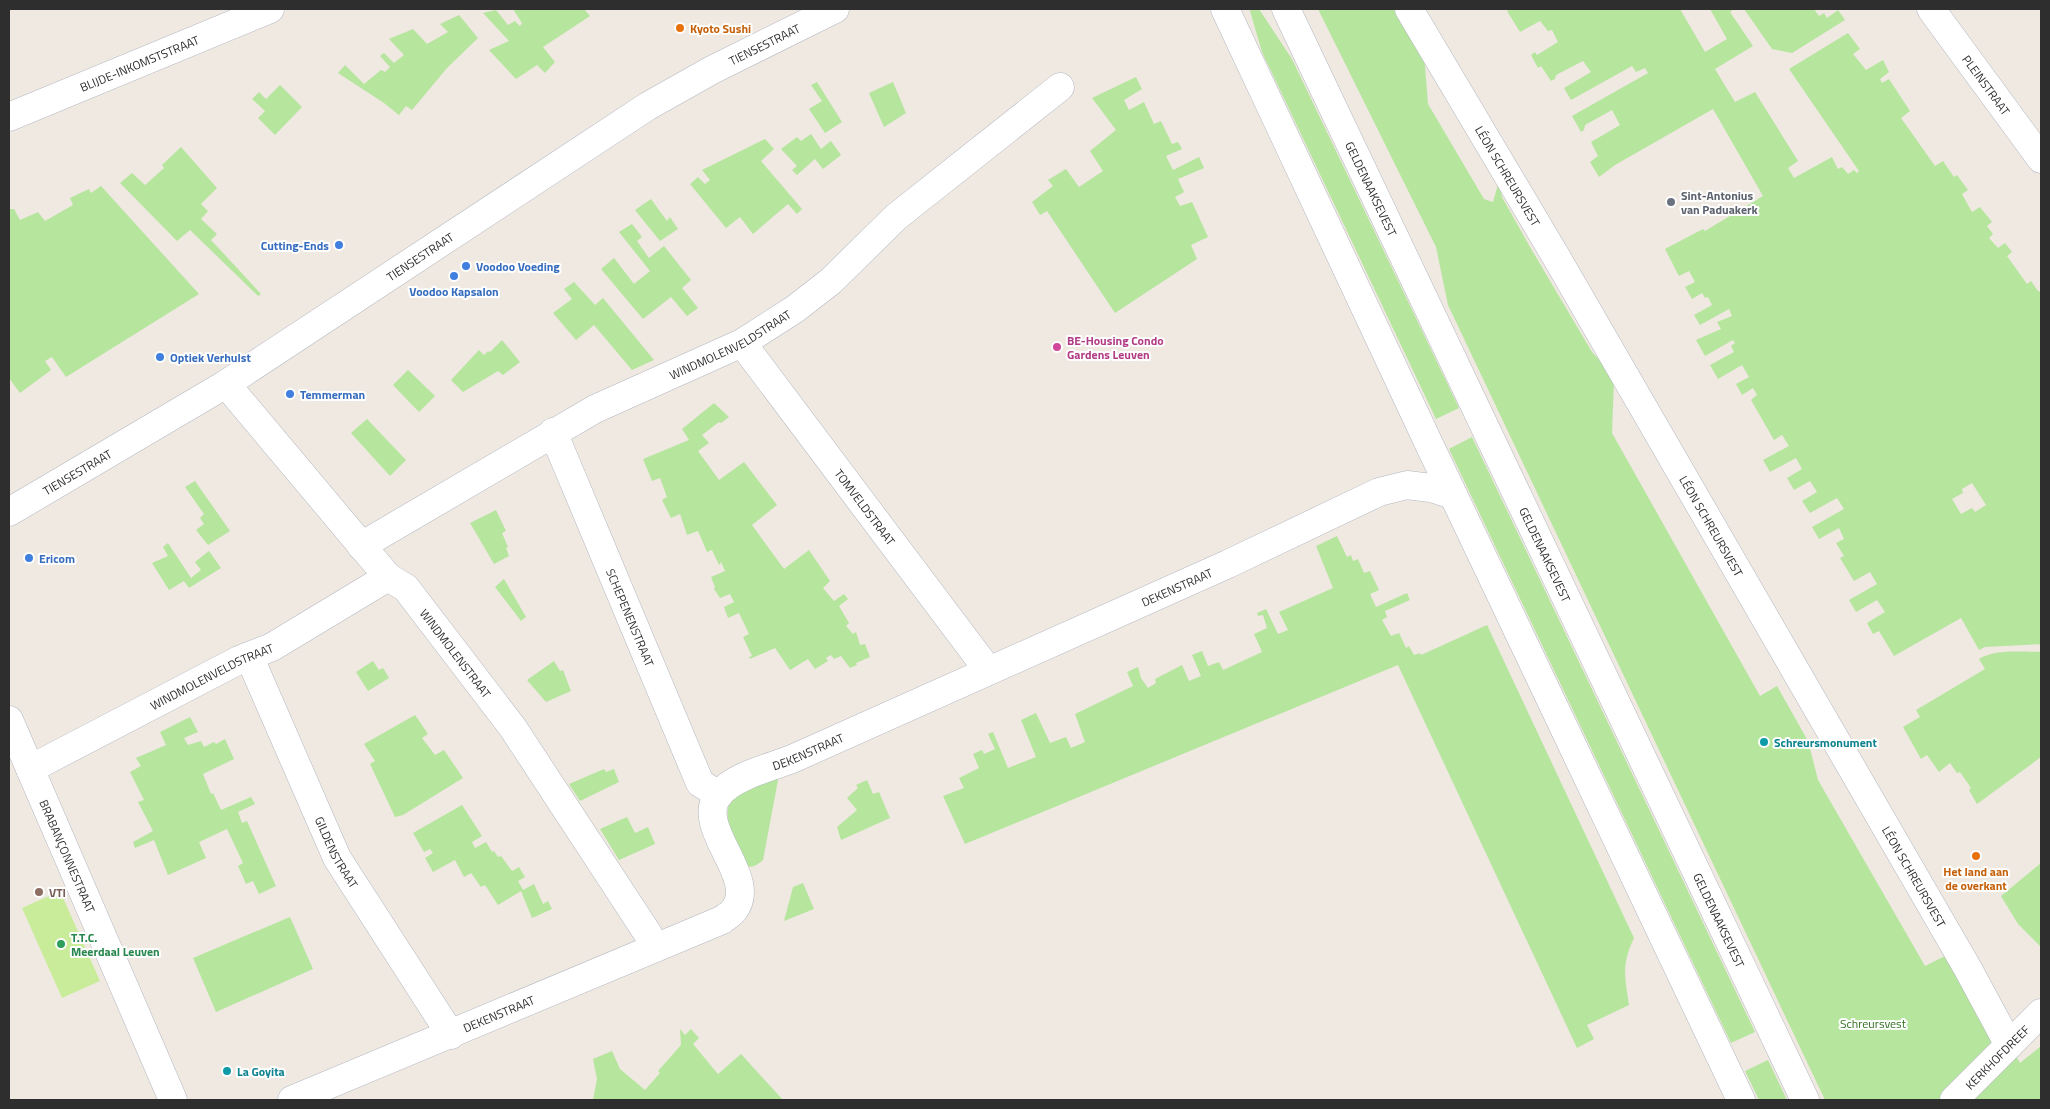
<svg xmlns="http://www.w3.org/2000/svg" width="2050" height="1109" font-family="'Titillium Web',sans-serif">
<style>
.green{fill:#b6e59e;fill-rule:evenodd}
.pitch{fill:#c9ec9a}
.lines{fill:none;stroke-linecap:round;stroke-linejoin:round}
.street-casing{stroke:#b4b7c1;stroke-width:29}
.secondary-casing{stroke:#b4b7c1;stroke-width:29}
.street{stroke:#fff;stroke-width:28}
.secondary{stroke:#fff;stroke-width:28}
.food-dot{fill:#e8710a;stroke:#fff;stroke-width:2}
.worship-dot{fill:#6b7280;stroke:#fff;stroke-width:2}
.shop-dot{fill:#3f7fe0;stroke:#fff;stroke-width:2}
.hotel-dot{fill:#d1479c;stroke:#fff;stroke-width:2}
.culture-dot{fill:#0f9aa8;stroke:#fff;stroke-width:2}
.education-dot{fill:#8d6e63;stroke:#fff;stroke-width:2}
.leisure-dot{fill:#2e9e5b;stroke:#fff;stroke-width:2}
.labels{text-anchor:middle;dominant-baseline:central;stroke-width:4;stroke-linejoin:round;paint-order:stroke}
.food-label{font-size:12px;font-weight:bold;fill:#c56008;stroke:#fff;text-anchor:start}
.street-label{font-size:12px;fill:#2e2e2e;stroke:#fff}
.worship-label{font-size:12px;font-weight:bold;fill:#5b616d;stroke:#fff;text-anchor:start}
.shop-label{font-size:12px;font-weight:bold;fill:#366cbe;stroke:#fff;text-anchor:start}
.hotel-label{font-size:12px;font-weight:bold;fill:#b23c85;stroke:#fff;text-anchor:start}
.culture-label{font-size:12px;font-weight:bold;fill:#0d838f;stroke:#fff;text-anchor:start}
.education-label{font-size:12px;font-weight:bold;fill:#785e54;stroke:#fff;text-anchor:start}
.leisure-label{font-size:12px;font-weight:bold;fill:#27864d;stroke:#fff;text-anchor:start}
.park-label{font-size:12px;fill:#2c6e1b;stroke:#fff}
</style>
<rect width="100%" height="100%" fill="#efe9e1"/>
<g class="green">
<path d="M513,9H584L590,16L543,47L555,62L545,73L537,65L516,79L489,50L509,41L483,13L496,10L508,25L515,21L520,26L522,23Z"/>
<path d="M1251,9H1259L1292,59L1459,408L1436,419L1262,52L1250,11Z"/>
<path d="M1318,9H1406L1422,30L1428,104L1484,199L1493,202L1499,181L1502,197L1530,247L1592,352L1609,371L1614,380L1612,433L1760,696L1777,686L1808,741L1818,780L1925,966L1957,950L2020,1063L2041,1046V1100H1825L1448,305L1436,247Z"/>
<path d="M1511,9H1680L1705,52L1727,39L1710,9H1734L1730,12L1753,46L1715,69L1735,102L1755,92L1798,161L1788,168L1794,178L1832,157L1838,169L1842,167L1848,174L1854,170L1857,173L1859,171L1789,69L1848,33L1860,49L1853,54L1866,70L1883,60L1889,72L1880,79L1882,83L1889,79L1910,111L1901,118L1935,166L1943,161L1954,177L1957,175L1968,190L1962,194L1972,212L1980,207L1992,222L1987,226L1993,234L1989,238L1998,248L2005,243L2012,252L2007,256L2027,284L2031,281L2038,291L2041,292V757L1977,804L1969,790L1971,788L1960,772L1957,773L1950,763L1939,772L1927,755L1921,759L1903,727L1920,717L1916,710L1985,669L1979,659C1996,649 2021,652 2041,652V644L1985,647L1979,650L1961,618L1894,656L1879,631L1873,634L1867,623L1885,612L1877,600L1856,612L1849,600L1877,584L1870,572L1854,581L1840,558L1844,556L1836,543L1844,539L1839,528L1819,539L1812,527L1844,509L1837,498L1810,513L1802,501L1817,492L1810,481L1794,490L1787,478L1802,469L1796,458L1770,472L1763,460L1789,446L1782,435L1774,440L1751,400L1757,395L1753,388L1742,395L1736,384L1749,377L1742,365L1718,379L1710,365L1734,352L1731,346L1735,343L1733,340L1705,356L1696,340L1721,329L1717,322L1732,316L1729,309L1700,325L1694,315L1712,305L1708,297L1705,298L1702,293L1692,299L1685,287L1695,282L1689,271L1679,276L1665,249L1703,229L1705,231L1763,196L1713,109L1615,165L1599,177L1590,162L1598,156L1591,142L1620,125L1612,110L1585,125L1584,130L1581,132L1572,116L1648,73L1645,68L1636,72L1632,66L1571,100L1564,88L1591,72L1583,61L1556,75L1555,79L1551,81L1541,66L1538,68L1531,55L1535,52L1537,55L1558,42L1552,30L1548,31L1540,21L1520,32L1507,11ZM1972,483L1986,505L1975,512L1972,508L1961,514L1952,499L1963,493L1962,489Z"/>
<path d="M1744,9H1814L1819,16L1824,13L1827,18L1838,10L1845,20L1792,53L1772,49Z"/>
<path d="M459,15L478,38L447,68L412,110L406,106L399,115L384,103L338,73L345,65L364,84L381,70L385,72L390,67L380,56L384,53L394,63L404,55L389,39L413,29L427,44L448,32L440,24Z"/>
<path d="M1136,77L1142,89L1124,100L1129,110L1144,102L1154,124L1161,121L1172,144L1178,142L1182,149L1166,156L1173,170L1199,157L1204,168L1178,179L1184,192L1175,197L1180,206L1192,202L1208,237L1191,245L1197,259L1115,313L1047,211L1040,215L1032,202L1053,186L1048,180L1066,169L1079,187L1103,171L1090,151L1116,130L1092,98Z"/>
<path d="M817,82L842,122L825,133L809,109L822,101L811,85Z"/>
<path d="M893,82L906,113L884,127L869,93Z"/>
<path d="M280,85L302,107L275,135L258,118L265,111L252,99L259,92L266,99Z"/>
<path d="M811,134L821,149L831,141L841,155L823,169L815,159L797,175L792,170L797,166L781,149L797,137L801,141Z"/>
<path d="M765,139L774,149L761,161L802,209L797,214L788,204L753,234L740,217L726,228L690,184L698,177L705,184L710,180L702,170Z"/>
<path d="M181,147L217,188L201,204L208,211L201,219L217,234L211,240L261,294L258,296L190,230L177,241L120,183L132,173L145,185L164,168L162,165Z"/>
<path d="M101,186L199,294L66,377L52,357L45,361L51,370L20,393L9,378V209H14L20,220L38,212L45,221L73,205L70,198L89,189L91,193Z"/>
<path d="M651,199L667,221L670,217L678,229L660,241L635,210Z"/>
<path d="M632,224L642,237L637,241L649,258L664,246L691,280L682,288L698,308L687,316L671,297L643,319L601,269L614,258L634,284L650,271L619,232Z"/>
<path d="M574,282L595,305L603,298L654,360L632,370L594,325L576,340L553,313L572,299L564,289Z"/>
<path d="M502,340L520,362L503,375L498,371L463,392L451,380L479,350L484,355L488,351L490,352Z"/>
<path d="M408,370L435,396L419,412L393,385Z"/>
<path d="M714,403L729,417L721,423L719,422L702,435L709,443L698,451L719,480L744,462L777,505L752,525L784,569L809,550L830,581L823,588L834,601L844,594L848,599L839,606L849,623L846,626L853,634L856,632L860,645L865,644L870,657L856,663L857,665L850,668L841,656L834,659L831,655L826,658L828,661L815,669L808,659L790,670L775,648L750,659L749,657L752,656L743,637L749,634L739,613L728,618L724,607L734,602L730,594L720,598L714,589L715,587L711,577L725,571L721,562L719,565L712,550L707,552L698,531L687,535L680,514L671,518L662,500L667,497L660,478L652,481L643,459L689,440L682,429Z"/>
<path d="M367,419L406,460L390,476L351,433Z"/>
<path d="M1472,437L1755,1032L1731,1043L1449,449Z"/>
<path d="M195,481L230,531L208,545L196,530L204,524L200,518L204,514L185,487Z"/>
<path d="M496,510L506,531L502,533L508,547L506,548L509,556L494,564L470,523Z"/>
<path d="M1337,536L1347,557L1351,555L1353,561L1358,559L1364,573L1370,571L1379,590L1370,594L1376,607L1407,593L1410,600L1385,611L1387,617L1382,620L1391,636L1399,633L1406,648L1409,646L1414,655L1420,653L1421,655L1487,625L1634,938C1621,965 1625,977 1629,1005L1587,1025L1594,1039L1577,1048L1398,665L965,844L943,796L964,788L959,778L979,768L973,754L982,750L984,754L995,749L988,734L993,732L1008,768L1036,757L1021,720L1036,713L1050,743L1066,737L1071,748L1085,742L1075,714L1133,686L1127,672L1138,667L1141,678L1148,688L1156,683L1155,679L1182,665L1189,681L1201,676L1192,655L1202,651L1208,666L1219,662L1223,670L1262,652L1254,634L1267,628L1263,615L1258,616L1257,613L1266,609L1278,634L1288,630L1279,612L1333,588L1316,546Z"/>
<path d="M168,543L191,578L201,570L195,562L209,551L221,568L189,588L184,581L169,590L152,563L168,556L163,547Z"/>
<path d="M504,579L526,617L521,621L495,587Z"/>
<path d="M373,661L379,670L383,668L389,678L368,691L356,672Z"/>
<path d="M554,661L560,671L563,670L571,691L546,702L527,680Z"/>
<path d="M415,715L428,734L422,738L435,755L444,750L463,778L403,815L395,817L370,764L375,761L364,744Z"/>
<path d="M190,717L198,732L184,738L188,745L201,741L204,747L214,742L216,744L225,739L234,759L203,774L211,794L213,793L221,810L251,797L255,804L238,812L242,823L247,821L276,886L259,894L253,881L246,884L238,866L243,863L227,829L199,842L206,858L168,875L154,840L135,848L133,842L153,831L138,802L144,800L130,772L141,766L136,758L166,745L160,732Z"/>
<path d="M604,769L606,772L614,769L619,782L580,801L569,784Z"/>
<path d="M779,775L763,860C758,864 754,868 747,866C739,849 714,811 737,795C750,787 766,782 779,775Z"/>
<path d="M867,780L873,794L879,792L890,818L841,840L837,827L857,810L847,798L858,788L856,785Z"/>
<path d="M462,805L482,836L472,842L475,848L486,842L492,852L494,851L498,857L501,856L512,871L519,867L525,877L518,881L523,890L534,884L543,904L548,901L552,909L532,918L521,891L498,905L485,885L481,887L471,873L464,877L455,860L433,872L425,858L433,853L430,849L424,852L413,833Z"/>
<path d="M627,817L635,833L648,827L655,844L619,860L600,829Z"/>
<path d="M2041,863V947L2018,924L2001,896Z"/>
<path d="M803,883L814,909L784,921L793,887Z"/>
<path d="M290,917L313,969L216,1012L193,958Z"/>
<path d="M680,1029L685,1035L691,1029L699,1038L693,1044L718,1074L741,1054L783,1100H593L597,1079L593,1059L612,1051L620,1069L645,1090L660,1073L658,1071L681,1045Z"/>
<path d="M1768,1060L1787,1100H1759L1745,1071Z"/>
</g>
<path class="pitch" d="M60,891L100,981L62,998L22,908Z"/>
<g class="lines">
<g class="street-casing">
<g id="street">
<path id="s1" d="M1409,9L1558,260L1968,969L2009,1045"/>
<path id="s2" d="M1931,9L2041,159"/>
<path id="s3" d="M742,343L988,670"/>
<path id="s4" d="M226,384L388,577L406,588L513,728L648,934L655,948"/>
<path id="s5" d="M553,432L700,783L719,795"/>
<path id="s6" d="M361,546L595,409L742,343L795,309L831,281L896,217L1060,87"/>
<path id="s7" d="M249,656L337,858L451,1035"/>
<path id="s8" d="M9,720L173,1100"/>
<path id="s9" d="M30,769L239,660L272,647L388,577"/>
<path id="s10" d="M292,1100L722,920C726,917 731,914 734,910C760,877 692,827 719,794C736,775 769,768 792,759L1228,564L1379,492L1407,485L1431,488L1453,495"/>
<path id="s11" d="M1954,1100L2041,1013"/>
</g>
</g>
<g class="secondary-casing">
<g id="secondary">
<path d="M1225,9L1429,444L1741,1100"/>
<path id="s12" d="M1286,9L1805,1100"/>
<path id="s13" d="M9,117L270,9"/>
<path id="s14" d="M9,512L226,384L648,106L712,70L835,9"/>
</g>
</g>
<use href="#street" class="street"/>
<use href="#secondary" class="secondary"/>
</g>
<g class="food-dot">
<circle cx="680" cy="28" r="5"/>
<circle cx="1976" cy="856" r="5"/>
</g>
<circle class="worship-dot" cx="1671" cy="202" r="5"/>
<g class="shop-dot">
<circle cx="339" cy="245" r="5"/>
<circle cx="466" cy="266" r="5"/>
<circle cx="454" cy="276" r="5"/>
<circle cx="160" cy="357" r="5"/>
<circle cx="290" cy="394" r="5"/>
<circle cx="29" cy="558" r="5"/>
</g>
<circle class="hotel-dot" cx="1057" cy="347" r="5"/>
<g class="culture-dot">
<circle cx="1764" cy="742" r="5"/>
<circle cx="227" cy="1071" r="5"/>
</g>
<circle class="education-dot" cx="39" cy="892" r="5"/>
<circle class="leisure-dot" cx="61" cy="944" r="5"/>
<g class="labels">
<g class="food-label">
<text x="690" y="28">Kyoto Sushi</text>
<text x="1976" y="871" text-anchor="middle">Het land aan<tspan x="1976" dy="14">de overkant</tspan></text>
</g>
<g class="street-label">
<text stroke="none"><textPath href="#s14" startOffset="889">TIENSESTRAAT</textPath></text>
<text stroke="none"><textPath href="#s13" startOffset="141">BLIJDE-INKOMSTSTRAAT</textPath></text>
<text stroke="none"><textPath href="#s2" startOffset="94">PLEINSTRAAT</textPath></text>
<text stroke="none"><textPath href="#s1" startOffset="194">LÉON SCHREURSVEST</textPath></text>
<text stroke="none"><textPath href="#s12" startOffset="199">GELDENAAKSEVEST</textPath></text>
<text stroke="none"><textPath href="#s14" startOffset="484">TIENSESTRAAT</textPath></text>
<text stroke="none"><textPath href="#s6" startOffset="421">WINDMOLENVELDSTRAAT</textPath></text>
<text stroke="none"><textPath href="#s14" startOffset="79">TIENSESTRAAT</textPath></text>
<text stroke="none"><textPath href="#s3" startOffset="205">TOMVELDSTRAAT</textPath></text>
<text stroke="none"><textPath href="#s1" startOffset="599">LÉON SCHREURSVEST</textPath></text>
<text stroke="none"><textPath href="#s12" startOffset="604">GELDENAAKSEVEST</textPath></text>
<text stroke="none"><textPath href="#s10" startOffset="1109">DEKENSTRAAT</textPath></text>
<text stroke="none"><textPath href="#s5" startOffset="201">SCHEPENENSTRAAT</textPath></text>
<text stroke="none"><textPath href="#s4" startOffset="355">WINDMOLENSTRAAT</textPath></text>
<text stroke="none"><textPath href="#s9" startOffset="204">WINDMOLENVELDSTRAAT</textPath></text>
<text stroke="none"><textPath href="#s10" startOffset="705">DEKENSTRAAT</textPath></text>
<text stroke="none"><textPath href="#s7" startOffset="215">GILDENSTRAAT</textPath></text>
<text stroke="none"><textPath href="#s8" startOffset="148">BRABANÇONNESTRAAT</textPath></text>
<text stroke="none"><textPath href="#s1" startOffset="1004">LÉON SCHREURSVEST</textPath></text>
<text stroke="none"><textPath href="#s12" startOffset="1009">GELDENAAKSEVEST</textPath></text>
<text stroke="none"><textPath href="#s10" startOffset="224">DEKENSTRAAT</textPath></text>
<text stroke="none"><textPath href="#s11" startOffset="61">KERKHOFDREEF</textPath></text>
</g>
<g class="worship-label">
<text x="1681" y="195">Sint-Antonius<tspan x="1681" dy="14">van Paduakerk</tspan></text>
</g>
<g class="shop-label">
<text x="329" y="245" text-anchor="end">Cutting-Ends</text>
<text x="476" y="266">Voodoo Voeding</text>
<text x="454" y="291" text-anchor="middle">Voodoo Kapsalon</text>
<text x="170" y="357">Optiek Verhulst</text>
<text x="300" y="394">Temmerman</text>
<text x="39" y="558">Ericom</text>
</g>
<g class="hotel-label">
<text x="1067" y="340">BE-Housing Condo<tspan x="1067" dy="14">Gardens Leuven</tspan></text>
</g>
<g class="culture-label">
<text x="1774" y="742">Schreursmonument</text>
<text x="237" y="1071">La Goyita</text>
</g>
<g class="education-label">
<text x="49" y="892">VTI</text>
</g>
<g class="leisure-label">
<text x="71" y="937">T.T.C.<tspan x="71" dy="14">Meerdaal Leuven</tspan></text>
</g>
<g class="park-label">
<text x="1873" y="1023">Schreursvest</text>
</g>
</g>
<rect width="2050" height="1109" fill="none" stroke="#2e2e2e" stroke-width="20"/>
</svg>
